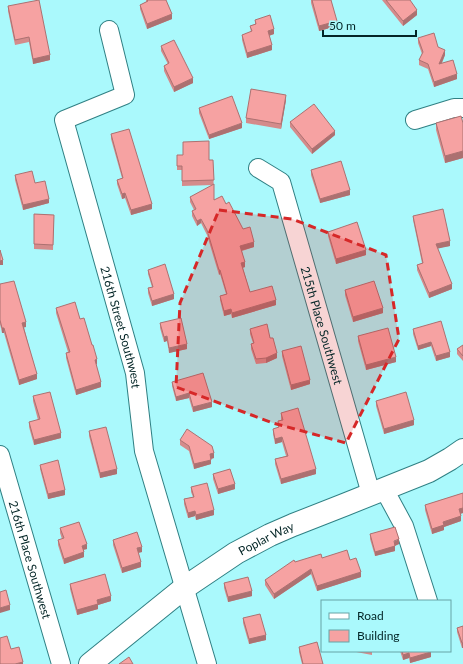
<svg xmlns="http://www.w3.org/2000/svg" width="463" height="664" font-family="Lato,sans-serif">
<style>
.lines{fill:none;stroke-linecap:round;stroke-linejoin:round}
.minor-casing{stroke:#308084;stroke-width:20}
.major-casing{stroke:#308084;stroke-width:24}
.minor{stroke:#fff;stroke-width:18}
.major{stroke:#fff;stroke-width:22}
.wall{fill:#d48b8b}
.shaded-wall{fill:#ac7171}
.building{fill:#f6a2a2;stroke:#ac7171}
.marked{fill:#d62828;fill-opacity:0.2;stroke:#d62828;stroke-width:3;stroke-dasharray:8 5;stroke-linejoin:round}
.labels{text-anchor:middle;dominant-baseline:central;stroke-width:3;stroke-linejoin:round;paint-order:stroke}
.street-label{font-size:12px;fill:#032526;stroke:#aaf9fc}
</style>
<rect width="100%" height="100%" fill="#aaf9fc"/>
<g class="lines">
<g class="minor-casing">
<g id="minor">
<path id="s1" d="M109,30L125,95L64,120L135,373L144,451L207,664"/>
<path d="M415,120L454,108H463"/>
<path id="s2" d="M258,168L281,182L371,494"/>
<path id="s3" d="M0,455L61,664"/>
<path d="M384,489L404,526L428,601"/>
</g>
</g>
<g class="major-casing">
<g id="major">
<path id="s4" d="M90,664L184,588L236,553L270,535L293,525L344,505L429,471L450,459L463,450"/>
</g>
</g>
<use href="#minor" class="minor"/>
<use href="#major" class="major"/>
</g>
<g class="wall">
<path d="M146,0H166L172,19L147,29L140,9V5L146,2Z"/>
<path d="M311,0H331L337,26L319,31L311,3Z"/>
<path d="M382,0H410L417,15L403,26Z"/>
<path d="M8,6L50,60L33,64L29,42L15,45L8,11Z"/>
<path d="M255,20L274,34L269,36L272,50L247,58L242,40V35L251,32L250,26L255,24Z"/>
<path d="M418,38L438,47L445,55L442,63L457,79L434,87L428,69L419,65V60L422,54L418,43Z"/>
<path d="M161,46L193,83L174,92L164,71V66L168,64L161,51Z"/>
<path d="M286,100L281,129L246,123V118Z"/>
<path d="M199,108L242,128L209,139L199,113Z"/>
<path d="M290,122L335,135L312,154L290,127Z"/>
<path d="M436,123H463V158L445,163L436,130Z"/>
<path d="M111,134L152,209L131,215L125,198L122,199L117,184V180L122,178L111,139Z"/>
<path d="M177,155L209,160H213L214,200L226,204L254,247L242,251L245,267L243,268L250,292L276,305L232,318L231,314L224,316L220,300V296L226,294L220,274L219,275L207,235L201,223L197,226L192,216V211L194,210L190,202V197L213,185L182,186V170H177Z"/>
<path d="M311,170L350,195L320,203L311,175Z"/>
<path d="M15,175L35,183L49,203L23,210L15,180Z"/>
<path d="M34,214L54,215L53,250L34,249Z"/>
<path d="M413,216L450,246L437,248L452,289L429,298L417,270V265L422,263L413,220Z"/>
<path d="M328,232L366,255L336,264L328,236Z"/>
<path d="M148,270L174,299L152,306L148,293V288L152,287L148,274Z"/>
<path d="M0,284L26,327H24L37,379L19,385L4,333H2L0,324Z"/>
<path d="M345,290L383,313L353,322L345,295Z"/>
<path d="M56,308L80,319L97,364H96L101,387L76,395L66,358V353L68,352L56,313Z"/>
<path d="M160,323L187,349L169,353L167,341L164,342L160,328Z"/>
<path d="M250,329L270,338L277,358L266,363L256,364L251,349V344L253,343L250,334Z"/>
<path d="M413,329L450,357L436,361L431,346L418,350L413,334Z"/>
<path d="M358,336L396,362L366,370L358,341Z"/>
<path d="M463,345V361L457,354V349Z"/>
<path d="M282,351L310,384L291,390L282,356Z"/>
<path d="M172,382L212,407L193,412L189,398L176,401L172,386Z"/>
<path d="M33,396L61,438L34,445L29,427V422L38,420L33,401Z"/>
<path d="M376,401L414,425L384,434L376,406Z"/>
<path d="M281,413L316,474L281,484L275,464V459L286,456L282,442L275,444L273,434V429L278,428V421L281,420Z"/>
<path d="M89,431L117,474L100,478L89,436Z"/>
<path d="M180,440L214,458L211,459V464L194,469L189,451L180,445Z"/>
<path d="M40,465L65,495L48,499L40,469Z"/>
<path d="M213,474L235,489L218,494L213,479Z"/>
<path d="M191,487L214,515L196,520L195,516L188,518L184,504V499L193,497L191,492Z"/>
<path d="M463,493V513L460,514L461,521L444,527V530L432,534L425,510V505Z"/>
<path d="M60,528L87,549L83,550L84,557L64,564L58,545V540L62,539L60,533Z"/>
<path d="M370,534L399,544L395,546V551L375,556L370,539Z"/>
<path d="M113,540L142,552L138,553L141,567L122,573L113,545Z"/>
<path d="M322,558L350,560L361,577L317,591L311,574L274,599L265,585V580L295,562Z"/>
<path d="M224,583L252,596L228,602L224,588Z"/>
<path d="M70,584L111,601L98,605V609L77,615L70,589Z"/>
<path d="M243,618L266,640L249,644L243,623Z"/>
<path d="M463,626L462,648L457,632V628Z"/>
<path d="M299,647L323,664H302L299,652Z"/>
<path d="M351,651H372V655Z"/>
<path d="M400,651H431V657L410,663L409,658L403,660Z"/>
</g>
<g class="shaded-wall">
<path d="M417,10V15L403,26V21Z"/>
<path d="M172,14V19L147,29V24Z"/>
<path d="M337,21V26L319,31V26Z"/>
<path d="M274,29V34L268,36V31Z"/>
<path d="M272,45V50L247,58V53Z"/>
<path d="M445,50V55L439,69V64Z"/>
<path d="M50,55V60L33,64V59Z"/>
<path d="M457,74V79L434,87V82Z"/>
<path d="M193,78V83L174,92V87Z"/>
<path d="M286,95V100L281,129V124Z"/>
<path d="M242,123V128L209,139V135Z"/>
<path d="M335,131V135L312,154V149Z"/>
<path d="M463,151V158L445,163V156Z"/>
<path d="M350,190V195L320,203V199Z"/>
<path d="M125,193V198L122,199V194Z"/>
<path d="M49,199V203L23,210V205Z"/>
<path d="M152,204V209L131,215V210Z"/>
<path d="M201,219V223L197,226V221Z"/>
<path d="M450,241V246L436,249V244Z"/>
<path d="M254,242V247L240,251V246Z"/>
<path d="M366,250V255L336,264V259Z"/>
<path d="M3,260V265H0V261Z"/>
<path d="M245,262V267L241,268V263Z"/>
<path d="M219,270H220V274L219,275Z"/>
<path d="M452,284V289L429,298V293Z"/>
<path d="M174,294V299L152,306V301Z"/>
<path d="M276,300V305L232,318V313Z"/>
<path d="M383,308V313L353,322V317Z"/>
<path d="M231,309V314L224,316V311Z"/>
<path d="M26,322V327L22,328V323Z"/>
<rect x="2" y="328" width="2" height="5"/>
<path d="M167,336V341L164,342V337Z"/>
<path d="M431,342V346L418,350V346Z"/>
<path d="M187,344V349L169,353V348Z"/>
<path d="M450,352V357L436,361V356Z"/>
<path d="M277,353V358L266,363V358Z"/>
<path d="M396,357V362L366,370V365Z"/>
<path d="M97,359V364L95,365V360Z"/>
<path d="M37,374V379L19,385V380Z"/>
<path d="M310,380V384L291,390V385Z"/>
<path d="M101,382V387L76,395V390Z"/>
<path d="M189,393V398L176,401V397Z"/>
<path d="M212,402V407L193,412V407Z"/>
<path d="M414,420V425L384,434V429Z"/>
<path d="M61,433V438L34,445V440Z"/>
<path d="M282,437V442L275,444V439Z"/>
<path d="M214,453V458L210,459V454Z"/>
<path d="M211,460V464L194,469V464Z"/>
<path d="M117,469V474L100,478V473Z"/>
<path d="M316,469V474L281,484V479Z"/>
<path d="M235,484V489L218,494V489Z"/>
<path d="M65,490V495L48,499V494Z"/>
<path d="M463,508V513L459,514V509Z"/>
<path d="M214,510V515L196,520V515Z"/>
<path d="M195,511V516L188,518V513Z"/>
<path d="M461,516V521L444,527V530L432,534V529L443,522Z"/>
<path d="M399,539V544L394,546H395V551L375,556V552Z"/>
<path d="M87,544V549L82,550V546Z"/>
<path d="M142,547V552L137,553V548Z"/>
<path d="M84,552V557L64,564V559Z"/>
<path d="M141,562V567L122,573V568Z"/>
<path d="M311,569V574L274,599V594Z"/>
<path d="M361,572V577L317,591V586Z"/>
<path d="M252,591V596L228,602V597Z"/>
<path d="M111,596V601L98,605V609L77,615V610L97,600Z"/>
<path d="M10,605V610L0,613V608Z"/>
<path d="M266,635V640L249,644V639Z"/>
<rect x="462" y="643" width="1" height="5"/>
<path d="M431,652V657L410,663V658Z"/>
<path d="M409,653V658L403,660V655Z"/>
<path d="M23,662V664H15Z"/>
</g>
<g class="building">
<path d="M39,0L50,55L33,59L29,37L15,40L8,6Z"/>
<path d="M147,0H166L172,14L147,24L140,5L148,1Z"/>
<path d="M312,0H331L337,21L319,26Z"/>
<path d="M386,0H410L417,10L403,21Z"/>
<path d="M270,15L274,29L268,31L272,45L247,53L242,35L252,31L250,26L256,24L255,20Z"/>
<path d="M434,33L438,47L445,50L439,64L453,60L457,74L434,82L428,64L419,60L423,52L418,38Z"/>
<path d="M174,40L193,78L174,87L164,66L169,63L161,46Z"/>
<path d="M251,89L286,95L281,124L246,118Z"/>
<path d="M232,96L242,123L209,135L199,108Z"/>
<path d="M314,104L335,131L312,149L290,122Z"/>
<path d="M461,116L463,123V151L445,156L436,123Z"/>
<path d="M129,129L152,204L131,210L125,193L122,194L117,180L123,178L111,134Z"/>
<path d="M209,141V160H213L214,180L182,181V166H177V155H183V142Z"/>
<path d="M341,161L350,190L320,199L311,170Z"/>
<path d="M32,171L35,183L45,181L49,199L23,205L15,175Z"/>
<path d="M214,184V200L222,196L226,204L229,202L243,229L250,227L254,242L240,246L245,262L241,263L250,292L272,286L276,300L232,313L231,309L224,311L220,296L227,294L220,270H219L207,230L201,219L197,221L192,211L196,209L190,197Z"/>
<path d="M443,209L450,241L436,244L452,284L429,293L417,265L423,263L413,216Z"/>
<path d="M34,214L54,215L53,245L34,244Z"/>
<path d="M357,222L366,250L336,259L328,232Z"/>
<path d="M0,250L3,260L0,261Z"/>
<path d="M165,264L174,294L152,301L148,288L153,287L148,270Z"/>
<path d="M14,281L26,322L22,323L37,374L19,380L4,328H2L0,320V284Z"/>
<path d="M374,281L383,308L353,317L345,290Z"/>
<path d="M75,302L80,319L84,318L92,345H93L97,359L95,360L101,382L76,390L66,353L70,352L56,308Z"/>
<path d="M181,318L187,344L169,348L167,336L164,337L160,323Z"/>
<path d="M441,321L450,352L436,356L431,342L418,346L413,329Z"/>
<path d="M267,324L270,338H273L277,353L266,358L256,359L251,344L254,343L250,329Z"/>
<path d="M388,328L396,357L366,365L358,336Z"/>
<path d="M463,345V356L457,349Z"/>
<path d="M301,346L310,380L291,385L282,351Z"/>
<path d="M203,373L212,402L193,407L189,393L176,397L172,382Z"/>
<path d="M50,392L61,433L34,440L29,422L40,419L33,396Z"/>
<path d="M406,392L414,420L384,429L376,401Z"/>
<path d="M298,408L316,469L281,479L275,459L288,456L282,437L275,439L273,429L279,427L278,421L283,420L281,413Z"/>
<path d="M106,427L117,469L100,473L89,431Z"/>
<path d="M187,429L212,446L214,453L210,454L211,460L194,464L189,446L180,440Z"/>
<path d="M58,460L65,490L48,494L40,465Z"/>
<path d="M230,469L235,484L218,489L213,474Z"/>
<path d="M207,483L214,510L196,515L195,511L188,513L184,499L194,497L191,487Z"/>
<path d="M463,493V508L459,509L461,516L443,522L444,525L432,529L425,505Z"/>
<path d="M79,522L87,544L82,546L84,552L64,559L58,540L64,538L60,528Z"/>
<path d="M395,527L399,539L394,541L395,546L375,552L370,534Z"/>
<path d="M137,532L142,547L137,548L141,562L122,568L113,540Z"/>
<path d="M347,550L350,560L356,558L361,572L317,586L311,569L274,594L265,580L294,560L295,562L321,554L322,558Z"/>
<path d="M105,574L111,596L97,600L98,604L77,610L70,584Z"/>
<path d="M248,577L252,591L228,597L224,583Z"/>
<path d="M6,590L10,605L0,608V592Z"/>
<path d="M260,614L266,635L249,639L243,618Z"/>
<path d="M463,626V643H462L457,628Z"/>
<path d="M7,636L11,649L19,647L23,662L15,664H0V638Z"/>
<path d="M317,642L323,664H303L299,647Z"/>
<path d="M402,651H431V652L410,658L409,653L403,655Z"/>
<path d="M129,657L133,664H119Z"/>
</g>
<path class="marked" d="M219,210L292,219L386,255L399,339L346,443L273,423L176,387L180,303Z"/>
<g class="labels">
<g class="street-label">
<text stroke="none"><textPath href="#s2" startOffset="176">215th Place Southwest</textPath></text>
<text stroke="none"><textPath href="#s1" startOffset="348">216th Street Southwest</textPath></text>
<text stroke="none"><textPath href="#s4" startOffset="217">Poplar Way</textPath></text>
<text stroke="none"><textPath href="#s3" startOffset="109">216th Place Southwest</textPath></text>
</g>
</g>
<rect x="321" y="600" width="130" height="52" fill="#aaf9fc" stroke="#67a4a6"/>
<rect x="329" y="613" width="20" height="6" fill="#ffffff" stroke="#67a4a6"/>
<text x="357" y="620" font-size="12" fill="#032526">Road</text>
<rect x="329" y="630" width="20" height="12" fill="#f6a2a2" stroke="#67a4a6"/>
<text x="357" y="640" font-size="12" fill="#032526">Building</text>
<path d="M323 30v6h93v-6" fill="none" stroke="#032526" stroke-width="2"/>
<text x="329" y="30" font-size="12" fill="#032526" stroke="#aaf9fc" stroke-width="3" paint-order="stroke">50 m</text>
</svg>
